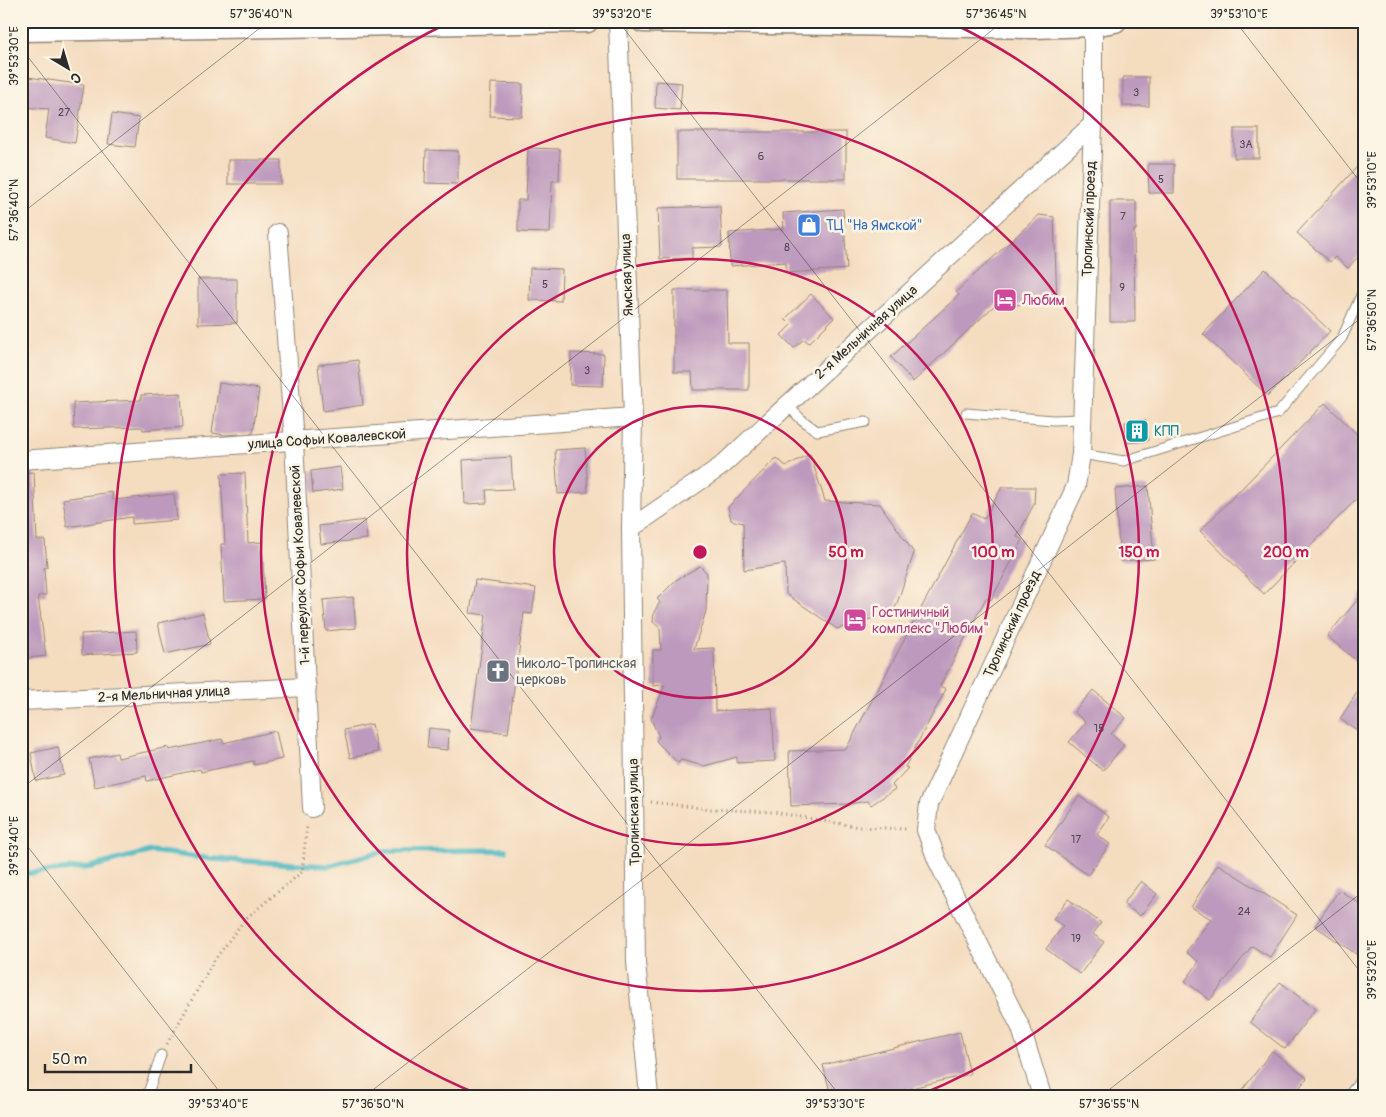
<svg xmlns="http://www.w3.org/2000/svg" width="1386" height="1117" font-family="Pangolin,sans-serif">
<style>
.lines{fill:none;stroke-linecap:round;stroke-linejoin:round}
.stream{stroke:#48b7c1;stroke-width:5.5}
.building{fill:#bd9abd}
.service-casing{stroke:#908475;stroke-width:11}
.minor-casing{stroke:#908475;stroke-width:20}
.tertiary-casing{stroke:#908475;stroke-width:25}
.path{stroke:#908475;stroke-width:3;stroke-dasharray:1 4;stroke-linecap:butt}
.service{stroke:#fff;stroke-width:9}
.minor{stroke:#fff;stroke-width:18}
.tertiary{stroke:#fff;stroke-width:22}
.ticks{fill:none;stroke:#2b2b2b;stroke-width:1;stroke-opacity:0.45}
.ring{fill:none;stroke:#c2185b;stroke-width:2.5}
.labels{text-anchor:middle;dominant-baseline:central;stroke-width:5;stroke-linejoin:round;paint-order:stroke}
.number-label{font-size:11px;fill:#504750}
.street-label{font-size:14px;fill:#2b2b2b;stroke:#fcf5e5}
.shop-label{font-size:14px;fill:#366cbe;stroke:#fcf5e5;text-anchor:start}
.hotel-label{font-size:14px;fill:#b23c85;stroke:#fcf5e5;text-anchor:start}
.culture-label{font-size:14px;fill:#0d838f;stroke:#fcf5e5;text-anchor:start}
.worship-label{font-size:14px;fill:#5b616d;stroke:#fcf5e5;text-anchor:start}
.centre{fill:#c2185b;stroke:#fcf5e5;stroke-width:2.5}
.ring-label{font-size:15px;text-anchor:middle;font-weight:bold;fill:#c2185b;stroke:#fcf5e5;stroke-width:5;stroke-linejoin:round;paint-order:stroke}
.neatline{fill:none;stroke:#2b2b2b;stroke-width:2}
.ticks-label{font-size:12px;text-anchor:middle;fill:#2b2b2b}
</style>
<rect width="100%" height="100%" fill="#fcf5e5"/>
<filter id="ink" filterUnits="userSpaceOnUse"><feTurbulence type="fractalNoise" baseFrequency=".02" numOctaves="2"/><feDisplacementMap in="SourceGraphic" scale="10" xChannelSelector="R" yChannelSelector="G"/><feConvolveMatrix kernelMatrix="1 2 1 2 8 2 1 2 1" color-interpolation-filters="sRGB"/></filter>
<filter id="wash" filterUnits="userSpaceOnUse"><feTurbulence type="fractalNoise" baseFrequency=".0096" numOctaves="4" result="noise"/><feDisplacementMap in="SourceGraphic" scale="20" xChannelSelector="R" yChannelSelector="G"/><feGaussianBlur stdDeviation="1.12" result="paint"/><feColorMatrix in="noise" values="0 0 0 0 0 0 0 0 0 0 0 0 0 0 0 0 0 1.4 0 .05"/><feComposite in="paint" operator="in"/></filter>
<g filter="url(#wash)">
<rect width="100%" height="100%" fill="#f4dcbf"/>
<g class="lines">
<path class="stream" d="M21,874L91,867L151,851L212,859L328,866L384,851L505,850"/>
</g>
<g id="blocks">
<g class="building">
<path d="M21,76L84,85L75,143L45,138L49,109L21,107Z"/>
<rect x="1123" y="77" width="26" height="29"/>
<path d="M656,81L682,83L680,110L655,108Z"/>
<path d="M491,83L523,84L522,117L490,116Z"/>
<path d="M112,114L139,118L135,147L108,144Z"/>
<rect x="1234" y="129" width="25" height="29"/>
<rect x="677" y="132" width="169" height="47"/>
<path d="M528,148L560,149L559,181H552L550,233L518,232V200H526Z"/>
<path d="M426,150L458,151V184L425,183Z"/>
<path d="M1365,158V249L1348,268L1335,257L1330,262L1297,233Z"/>
<rect x="228" y="160" width="53" height="24"/>
<path d="M1148,164H1174V193H1149Z"/>
<path d="M1110,201H1136V230H1134L1135,322H1110Z"/>
<path d="M720,206L722,247L692,248V258L660,259L658,208Z"/>
<path d="M843,209L847,269L786,273V262L730,266L729,233L784,229L783,213Z"/>
<path d="M1039,215L1054,217L1057,304L995,305L913,382L891,357L959,295L956,292Z"/>
<path d="M530,268L562,269L561,301L529,300Z"/>
<path d="M1265,269L1330,331L1268,396L1203,334Z"/>
<path d="M198,279H237V323L198,324Z"/>
<path d="M674,290H727L728,343H749V390H693L692,372H674Z"/>
<path d="M811,294L834,318L809,343L804,339L794,348L781,335L791,325L785,319Z"/>
<path d="M571,353L604,354L603,386L570,385Z"/>
<path d="M358,360L363,405L323,411L318,365Z"/>
<path d="M219,383L259,389L253,433L225,435L212,433Z"/>
<path d="M181,393L183,427L143,430L142,427L74,429L73,403L141,400V395Z"/>
<path d="M1325,403L1365,442V490L1264,594L1200,531Z"/>
<path d="M1146,420L1148,441L1127,443L1125,422Z"/>
<path d="M585,448L588,492L558,494L555,450Z"/>
<path d="M810,454L825,501L880,504L914,553L894,612L837,629L786,594L785,564L744,570L743,523L731,520L728,507L776,458L786,466Z"/>
<path d="M511,457L513,489L486,490L487,503L465,504L463,460Z"/>
<path d="M340,467L343,489L313,493L311,471Z"/>
<path d="M34,472L37,540H45L47,567L44,568L46,595L38,596L46,656L21,659V473Z"/>
<path d="M245,473L248,543L262,542L265,599L224,601L221,544H225L221,474Z"/>
<path d="M1148,486L1154,559L1120,561L1115,489Z"/>
<path d="M1002,487H1035L1034,504L1017,537L1023,540L991,600L986,598L940,686L946,689L905,767L908,768L892,785L895,789L871,805L868,801L848,804L791,806L789,751L846,749L972,513L984,519Z"/>
<path d="M112,492L113,500L174,494L177,520L132,524V517L67,527L63,499Z"/>
<path d="M365,520L367,539L321,544L319,526Z"/>
<path d="M700,566L707,573L706,611L694,649L714,648L715,711L772,708L775,761L737,763V757L704,766L681,760L678,763L656,741L659,737L651,719L665,685L653,686V650H661L660,628L653,622L654,612L660,602L657,599L676,580Z"/>
<path d="M475,580L536,588L532,614L524,613L508,733L471,728L486,615L470,613Z"/>
<path d="M1365,591V668L1327,636Z"/>
<path d="M353,597L356,628L326,631L323,600Z"/>
<path d="M203,613L210,644L165,654L158,623Z"/>
<path d="M136,631L137,652L82,655L81,634Z"/>
<path d="M1365,680V735L1340,719Z"/>
<path d="M1093,690L1126,718L1111,734L1124,745L1103,771L1069,742L1086,722L1074,712Z"/>
<path d="M372,724L378,752L350,758L344,730Z"/>
<path d="M429,728L449,730L448,750L427,748Z"/>
<path d="M276,731L282,759L254,765L253,761L201,772L200,769L147,781L146,776L95,787L89,759L117,753L118,758L168,747L169,750L222,739L223,743Z"/>
<path d="M58,747L64,775L36,781L31,753Z"/>
<path d="M1079,796L1109,817L1097,835L1110,844L1088,875L1045,845Z"/>
<path d="M1218,864L1297,915L1270,957L1252,946L1210,1000L1185,981L1199,962L1186,952L1211,919L1191,907Z"/>
<path d="M1141,881L1157,894L1140,916L1123,904Z"/>
<path d="M1339,890L1365,907V960L1315,926Z"/>
<path d="M1068,899L1101,923L1093,934L1104,942L1080,974L1046,949L1063,926L1053,919Z"/>
<path d="M1280,982L1315,1009L1285,1049L1250,1022Z"/>
<path d="M960,1032L970,1074L878,1096H831L823,1065Z"/>
<path d="M1272,1051L1307,1078L1293,1096H1238Z"/>
</g>
</g>
</g>
<g filter="url(#ink)">
<use href="#blocks" fill-opacity="0" stroke="#908475" stroke-width="1"/>
<g class="lines">
<g class="service-casing">
<g id="service">
<path d="M787,405L801,419L817,431L866,422"/>
<path d="M966,413L1053,420L1082,419"/>
<path d="M1081,454L1124,461L1278,413L1342,338L1365,286"/>
<path d="M147,1096L161,1055"/>
</g>
</g>
<g class="minor-casing">
<g id="minor">
<path d="M618,21L633,417L631,528L636,962L649,1096"/>
<path d="M278,233L294,441L312,808"/>
<path d="M21,460L633,417"/>
<path d="M631,528L720,467L1093,124"/>
<path d="M21,701L307,687"/>
<path d="M1042,1096L1021,1028L937,860L926,830L929,804L1076,486L1081,454L1093,124V25"/>
<path d="M1354,1096L1365,1082"/>
</g>
</g>
<g class="tertiary-casing">
<g id="tertiary">
<path d="M643,21L1034,27L1093,25L1115,21"/>
<path d="M21,30L587,21"/>
</g>
</g>
<g class="path">
<path d="M651,802L710,809L773,812L859,827L908,829"/>
<path d="M167,1044L213,962L245,919L302,872L307,825"/>
</g>
<use href="#service" class="service"/>
<use href="#minor" class="minor"/>
<use href="#tertiary" class="tertiary"/>
</g>
</g>
<path class="ticks" d="M618,21L1365,978M1235,21L1365,188M21,48L840,1096M21,214L269,21M21,789L1004,21M21,838L223,1096M365,1096L1365,315M1101,1096L1365,890"/>
<g class="ring">
<circle cx="700" cy="552" r="146"/>
<circle cx="700" cy="552" r="293"/>
<circle cx="700" cy="552" r="439"/>
<path d="M480 1095A586 586 0 0 1 448 23M952 23A586 586 0 0 1 920 1095"/>
</g>
<defs>
<g id="shop-square" transform="scale(1.25)"><rect x="-9" y="-9" width="18" height="18" rx="4" fill="#3f7fe0" stroke="#fcf5e5"/><path d="M-5-2.5h2.3a2.7 3.5 0 0 1 5.4 0H5L5.5 6h-11ZM-1.5-2.5h3a1.5 2.3 0 0 0-3 0Z" fill="#fff"/></g>
<g id="hotel-square" transform="scale(1.25)"><rect x="-9" y="-9" width="18" height="18" rx="4" fill="#d1479c" stroke="#fcf5e5"/><path d="M-6-4.5h1.5V1H6V5H4.5V3h-9V5H-6ZM-4 0a1.8 1.8 0 1 1 3.6 0ZM.5 0V-2.5h3Q6-2.5 6 0Z" fill="#fff"/></g>
<g id="building-square" transform="scale(1.25)"><rect x="-9" y="-9" width="18" height="18" rx="4" fill="#0f9aa8" stroke="#fcf5e5"/><path d="M-4-6H4V6H1V3H-1V6H-4ZM-2.5-4.3h1.7v1.8h-1.7ZM.8-4.3h1.7v1.8H.8ZM-2.5-1h1.7V.8h-1.7ZM.8-1h1.7V.8H.8Z" fill="#fff"/></g>
<g id="church-square" transform="scale(1.25)"><rect x="-9" y="-9" width="18" height="18" rx="4" fill="#6b7280" stroke="#fcf5e5"/><path d="M-1.2-6h2.4v3.5h3.3v2.4h-3.3V6h-2.4V-.1h-3.3v-2.4h3.3Z" fill="#fff"/></g>
</defs>
<g fill-rule="evenodd">
<use href="#shop-square" x="809" y="225"/>
<use href="#hotel-square" x="1005" y="300"/>
<use href="#building-square" x="1137" y="431"/>
<use href="#hotel-square" x="855" y="620"/>
<use href="#church-square" x="498" y="671"/>
</g>
<g class="labels">
<g class="number-label">
<text x="1136" y="92">3</text>
<text x="64" y="112">27</text>
<text x="1246" y="144">3А</text>
<text x="761" y="156">6</text>
<text x="1161" y="179">5</text>
<text x="1123" y="216">7</text>
<text x="787" y="247">8</text>
<text x="545" y="284">5</text>
<text x="1122" y="287">9</text>
<text x="587" y="370">3</text>
<text x="1099" y="728">15</text>
<text x="1076" y="839">17</text>
<text x="1244" y="911">24</text>
<text x="1076" y="938">19</text>
</g>
<g class="street-label">
<text transform="translate(1089 219) rotate(-88)">Тропинский проезд</text>
<text transform="translate(627 275) rotate(-92)">Ямская улица</text>
<text transform="translate(866 332) rotate(-42)">2-я Мельничная улица</text>
<text transform="translate(327 439) rotate(-4)">улица Софьи Ковалевской</text>
<text transform="translate(300 565) rotate(-93)">1-й переулок Софьи Ковалевской</text>
<text transform="translate(1012 624) rotate(-65)">Тропинский проезд</text>
<text transform="translate(164 694) rotate(-3)">2-я Мельничная улица</text>
<text transform="translate(634 812) rotate(-91)">Тропинская улица</text>
</g>
<g class="shop-label">
<text x="826" y="225">ТЦ "На Ямской"</text>
</g>
<g class="hotel-label">
<text x="1022" y="300">Любим</text>
<text x="872" y="612">Гостиничный<tspan x="872" dy="16">комплекс "Любим"</tspan></text>
</g>
<g class="culture-label">
<text x="1154" y="431">КПП</text>
</g>
<g class="worship-label">
<text x="516" y="663">Николо-Тропинская<tspan x="516" dy="16">церковь</tspan></text>
</g>
</g>
<circle cx="700" cy="552" r="8" class="centre"/>
<g class="ring-label">
<text x="846" y="557">50 m</text>
<text x="993" y="557">100 m</text>
<text x="1139" y="557">150 m</text>
<text x="1286" y="557">200 m</text>
</g>
<rect width="1386" height="1117" fill="none" stroke="#fcf5e5" stroke-width="55"/>
<g transform="translate(68 68) rotate(142)" stroke="#fcf5e5" stroke-width="4" paint-order="stroke">
<path d="M0-4L9 19L0 12L-9 19Z" fill="#2b2b2b"/>
<text y="-8" font-size="14" font-weight="bold" text-anchor="middle" fill="#2b2b2b">С</text>
</g>
<path d="M45 1064v8h146v-8" fill="none" stroke="#2b2b2b" stroke-width="2.5"/>
<text x="52" y="1064" font-size="15" fill="#2b2b2b" stroke="#fcf5e5" stroke-width="4" paint-order="stroke">50 m</text>
<rect x="28" y="28" width="1330" height="1062" class="neatline"/>
<g class="ticks-label">
<text x="261" y="18">57°36'40"N</text>
<text x="622" y="18">39°53'20"E</text>
<text x="996" y="18">57°36'45"N</text>
<text x="1239" y="18">39°53'10"E</text>
<text transform="translate(14 56) rotate(-90)" y="4">39°53'30"E</text>
<text transform="translate(1372 180) rotate(-90)" y="4">39°53'10"E</text>
<text transform="translate(14 210) rotate(-90)" y="4">57°36'40"N</text>
<text transform="translate(1372 320) rotate(-90)" y="4">57°36'50"N</text>
<text transform="translate(14 846) rotate(-90)" y="4">39°53'40"E</text>
<text transform="translate(1372 970) rotate(-90)" y="4">39°53'20"E</text>
<text x="218" y="1108">39°53'40"E</text>
<text x="373" y="1108">57°36'50"N</text>
<text x="835" y="1108">39°53'30"E</text>
<text x="1109" y="1108">57°36'55"N</text>
</g>
</svg>
